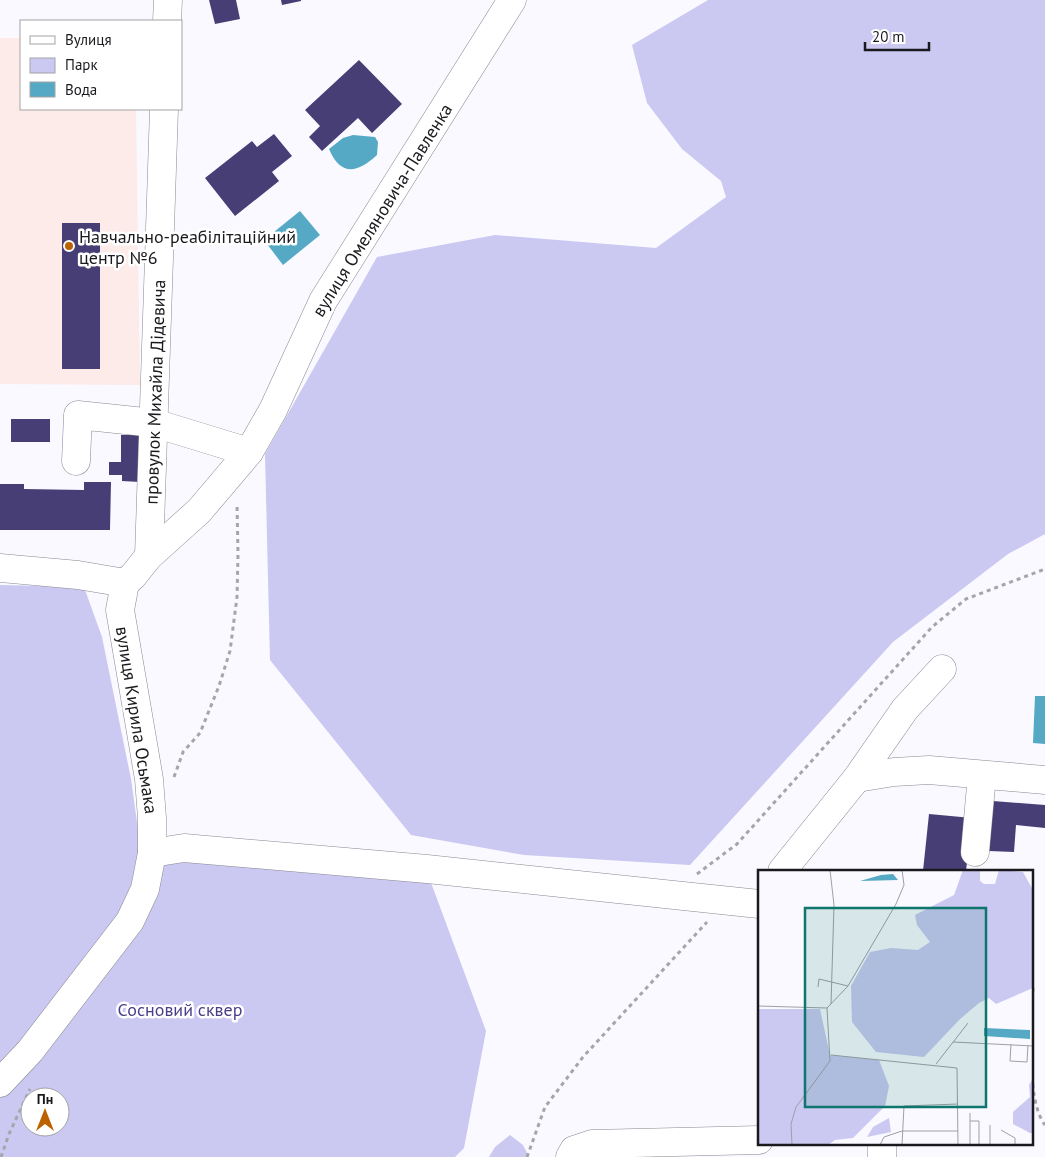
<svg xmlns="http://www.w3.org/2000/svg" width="1045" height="1157" font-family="'PT Sans',sans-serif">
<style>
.education{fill:#fcebe9}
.green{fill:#cbc8f2;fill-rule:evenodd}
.water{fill:#55a9c4}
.building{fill:#463e75}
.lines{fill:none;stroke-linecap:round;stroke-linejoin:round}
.minor-casing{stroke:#888891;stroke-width:29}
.path{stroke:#a6a5ab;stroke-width:3;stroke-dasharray:4 4;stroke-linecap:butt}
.minor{stroke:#fff;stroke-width:28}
.poi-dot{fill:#bb6200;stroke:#fff;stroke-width:2}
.labels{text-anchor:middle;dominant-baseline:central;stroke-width:5;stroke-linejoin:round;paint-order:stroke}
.street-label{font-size:18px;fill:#1a191d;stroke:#fff}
.poi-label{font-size:18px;fill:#1a191d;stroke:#fff;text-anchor:start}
.park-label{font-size:18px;fill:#4b3e89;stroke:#fff}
.inset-road{fill:none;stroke:#a09fa5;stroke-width:1}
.view{fill:#0f766e;fill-opacity:0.15;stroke:#0f766e;stroke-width:2.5}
.inset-edge{fill:none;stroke:#1a191d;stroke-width:2.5}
</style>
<rect width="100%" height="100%" fill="#f9f9ff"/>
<path class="education" d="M0,38H21V109H136L140,385L0,384Z"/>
<g class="green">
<path d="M708,0H1045V534L1008,554L893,642L690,865L524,855L411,835L270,660L265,454L377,257L495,235L656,248L726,197L721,181L682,149L647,103L632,45Z"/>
<path d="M0,585L84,587L102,637L131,779L141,851L430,880L486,1031L464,1148L455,1157H0ZM30,1097H60V1127H30Z"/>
<path d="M510,1135L523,1145L529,1157H489L495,1147Z"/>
</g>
<g class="water">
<path d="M353,135L375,137L378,142L377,155C357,173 341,177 329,149L343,138Z"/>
<path d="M300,211L320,235L283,265L264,240Z"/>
<path d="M1035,696H1045V744L1033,743Z"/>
</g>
<g class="building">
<path d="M209,0H236L240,19L215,24Z"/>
<path d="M281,0H301V1L282,5Z"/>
<path d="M359,60L402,104L372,133L358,118L322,151L309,137L320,126L305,110Z"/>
<path d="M274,134L292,156L272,172L279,181L235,216L205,178L252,141L257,147Z"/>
<rect x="62" y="223" width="38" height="146"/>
<rect x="11" y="419" width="39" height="23"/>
<path d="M121,435H140V482L122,481V475H109V462H121Z"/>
<path d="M84,482H111L110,530H0V484H24V489L84,490Z"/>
<path d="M993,801L1045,805V828L1016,825L1014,852L989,851Z"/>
<path d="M929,814L972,818L966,871H923Z"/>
</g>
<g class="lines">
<g class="minor-casing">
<g id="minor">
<path d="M167,21L168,0"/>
<path d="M76,461L78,415L154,423L249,452"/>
<path d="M149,556L164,109"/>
<path d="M0,568L78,575L125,583"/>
<path d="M125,583L133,576L149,556L199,511L249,452L273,410L323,301L512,0"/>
<path d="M857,778L894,772L929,770L1045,780"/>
<path d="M975,852L982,775"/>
<path d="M152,853L184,848L427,869L759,904"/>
<path d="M782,871L857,778L905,709L942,669"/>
<path d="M0,1083L30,1051L130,921L145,889L152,853V818L149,779L120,610L125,583"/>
<path d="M882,1143V1157"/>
<path d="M570,1157L574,1150L592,1144L759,1140"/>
</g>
</g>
<g class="path">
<path d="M174,777L183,752L200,733L219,686L230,651L237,597L238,554L237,503"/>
<path d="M697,874L737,844L932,627L966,599L1045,569"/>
<path d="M1031,972L1033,987C1032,1022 1025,1099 1045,1125"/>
<path d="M1,1157L9,1134L30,1089"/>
<path d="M527,1157L545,1107L583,1057L707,922"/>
</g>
<use href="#minor" class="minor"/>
</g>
<circle class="poi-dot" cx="69" cy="246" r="5"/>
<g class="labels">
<g class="street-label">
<text transform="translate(382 210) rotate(-58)">вулиця Омеляновича-Павленка</text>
<text transform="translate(155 392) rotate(-88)">провулок Михайла Дідевича</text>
<text transform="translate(137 720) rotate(81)">вулиця Кирила Осьмака</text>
</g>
<g class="poi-label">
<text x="79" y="236">Навчально-реабілітаційний<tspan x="79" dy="21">центр №6</tspan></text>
</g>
<g class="park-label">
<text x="180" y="1009">Сосновий сквер</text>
</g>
</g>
<g transform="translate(758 870)">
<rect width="275" height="275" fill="#f9f9ff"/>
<path d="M205,0H222V11L226,14H237L241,0L265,2L275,20V118L238,134L231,128L221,133L202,149L166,187L118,182L94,152L93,116L112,82L133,78L160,80L172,72L159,55L157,45L196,25ZM0,139H62L72,185L121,190L131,216L127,236L95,268L77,270L70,275H0ZM275,208V263H272L255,254V242L272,227L271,215ZM131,248L133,262L109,267L115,257Z" fill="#cbc8f2"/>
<path d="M135,4L140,10L102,11L123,5ZM226,158L272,160V169L226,166Z" fill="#55a9c4"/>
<path class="inset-road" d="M72,0L76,35L73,134M60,117L61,109L90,116M0,136L69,138M69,138L90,116L138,34L146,15L144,0M195,172L275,176M253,174L252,191L269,192L270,175M73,185L199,198L200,275M178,194L210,153M212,251H221V275M232,255V275M243,260L257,268V275M34,275L33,254L38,237L72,191L69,138M122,275L126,267L144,261H200M144,275L146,236L200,234M212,275V243"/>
<path class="view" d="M47,38H228V237H47Z"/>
<rect width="275" height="275" class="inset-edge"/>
</g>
<rect x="20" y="20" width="162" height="90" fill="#ffffff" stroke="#a3a3a5"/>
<rect x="30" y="36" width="25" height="8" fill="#ffffff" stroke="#a3a3a5"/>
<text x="65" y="45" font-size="15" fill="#1a191d">Вулиця</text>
<rect x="30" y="58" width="25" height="15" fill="#cbc8f2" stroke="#a3a3a5"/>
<text x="65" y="70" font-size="15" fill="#1a191d">Парк</text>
<rect x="30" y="82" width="25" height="15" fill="#55a9c4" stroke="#a3a3a5"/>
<text x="65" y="95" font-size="15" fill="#1a191d">Вода</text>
<g transform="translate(45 1112)"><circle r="24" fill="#ffffff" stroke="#a3a3a5"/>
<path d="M0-4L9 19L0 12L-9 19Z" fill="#bb6200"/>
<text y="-8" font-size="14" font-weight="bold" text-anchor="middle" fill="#1a191d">Пн</text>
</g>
<path d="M865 42v8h64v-8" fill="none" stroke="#1a191d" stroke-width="2.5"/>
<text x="872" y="42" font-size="15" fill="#1a191d" stroke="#ffffff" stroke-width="4" paint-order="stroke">20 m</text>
</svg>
